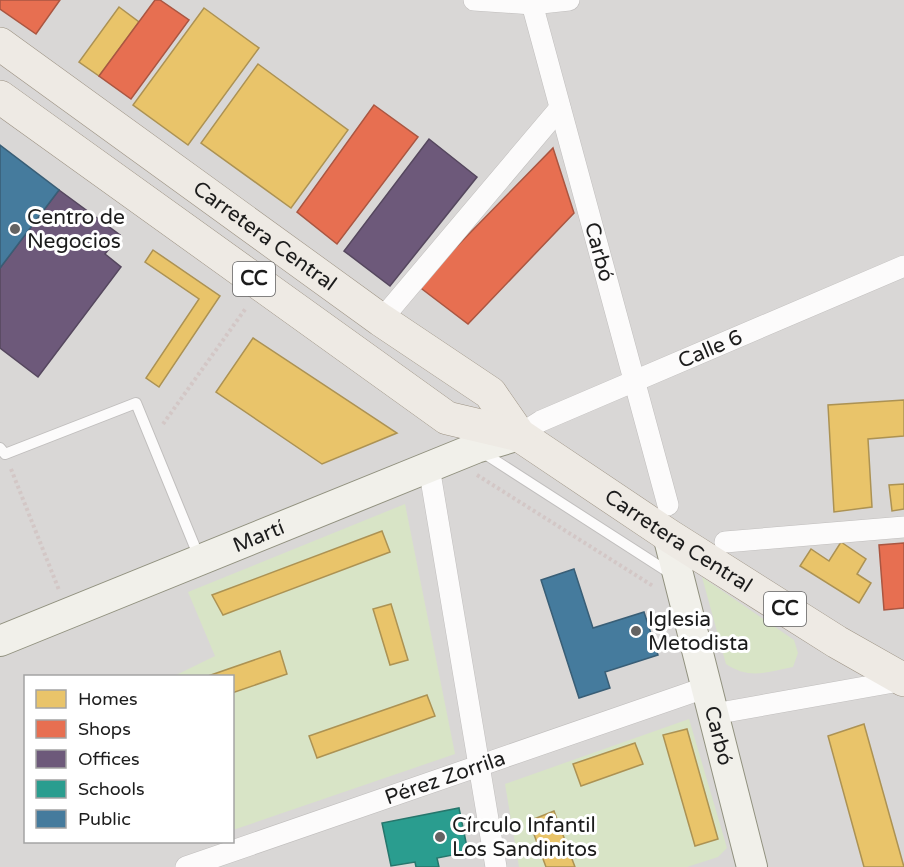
<svg xmlns="http://www.w3.org/2000/svg" width="904" height="867" font-family="'Varela Round',sans-serif">
<style>
.residential{fill:#d9d7d6;fill-rule:evenodd}
.grass{fill:#d8e4c6}
.homes{fill:#e9c46a;stroke:#ac9253;stroke-width:1.5}
.shops{fill:#e76f51;stroke:#aa5641;stroke-width:1.5}
.offices{fill:#6d597a;stroke:#55475e;stroke-width:1.5}
.schools{fill:#2a9d8f;stroke:#26766c;stroke-width:1.5}
.public{fill:#457b9d;stroke:#395e76;stroke-width:1.5}
.lines{fill:none;stroke-linecap:round;stroke-linejoin:round}
.lane-casing{stroke:#c0bebd;stroke-width:12}
.street-casing{stroke:#c0bebd;stroke-width:22}
.secondary-casing{stroke:#91917f;stroke-width:32}
.primary-casing{stroke:#9d9384;stroke-width:34}
.path{stroke:#d3c7c6;stroke-width:4;stroke-dasharray:3 3;stroke-linecap:butt}
.lane{stroke:#fcfbfb;stroke-width:10}
.street{stroke:#fcfbfb;stroke-width:21}
.secondary{stroke:#f1f0ea;stroke-width:30}
.primary{stroke:#eeeae4;stroke-width:33}
.poi-dot{fill:#646362;stroke:#fff;stroke-width:2}
.labels{text-anchor:middle;dominant-baseline:central;stroke-width:6;stroke-linejoin:round;paint-order:stroke}
.shield{fill:#fff;stroke:#606060;stroke-width:1.5}
.shield-label{font-size:20px;font-weight:bold;fill:#1c1c1c}
.poi-label{font-size:21px;fill:#1c1c1c;stroke:#fff;text-anchor:start}
.street-label{font-size:21px;fill:#1c1c1c;stroke:#fff}
</style>
<rect width="100%" height="100%" fill="#eae7e4"/>
<path class="residential" d="M0,0H904V867H0ZM26,676H232V842H26Z"/>
<g class="grass">
<path d="M405,504L455,754L233,830L232,676H174L215,656L188,592Z"/>
<path d="M702,577L794,640L798,653L793,667C766,672 750,680 726,664Z"/>
<path d="M689,719L727,848L718,857L687,867H519L505,784Z"/>
</g>
<g class="homes">
<path d="M119,7L139,22L99,76L79,62Z"/>
<path d="M204,8L259,48L188,145L133,105Z"/>
<path d="M258,64L348,130L291,208L201,143Z"/>
<path d="M153,250L220,296L159,387L146,378L199,299L145,262Z"/>
<path d="M253,338L397,433L322,464L216,392Z"/>
<path d="M904,400V436L868,439L872,507L834,512L828,405Z"/>
<path d="M904,484V509L892,511L889,485Z"/>
<path d="M382,531L390,552L223,615L212,595Z"/>
<path d="M841,542L866,559L857,574L871,583L859,603L800,566L811,549L829,561Z"/>
<path d="M391,604L408,660L390,665L373,609Z"/>
<path d="M280,651L287,674L232,693V676H208Z"/>
<path d="M427,695L435,716L317,758L309,736Z"/>
<path d="M864,724L904,867H864L828,736Z"/>
<path d="M687,729L718,839L695,846L663,735Z"/>
<path d="M635,743L643,764L581,786L573,764Z"/>
<path d="M554,811L575,867H546L529,821Z"/>
</g>
<g class="shops">
<path d="M0,0H60L36,34L0,9Z"/>
<path d="M155,0H160L189,20L131,99L99,76Z"/>
<path d="M374,105L418,137L337,244L297,212Z"/>
<path d="M553,148L574,213L468,324L418,286Z"/>
<path d="M904,543V608L884,610L879,545Z"/>
</g>
<g class="offices">
<path d="M429,139L477,177L390,286L344,251Z"/>
<path d="M59,190L120,235L105,254L121,267L38,377L0,348V268Z"/>
</g>
<path class="schools" d="M459,808L468,852L437,858L439,867H416L415,862L391,866L382,823Z"/>
<g class="public">
<path d="M0,145L59,190L0,268Z"/>
<path d="M574,569L593,628L644,612L658,655L605,672L610,688L579,698L541,580Z"/>
</g>
<g class="lines">
<g class="lane-casing">
<g id="lane">
<path d="M0,448L5,454L136,403L199,557"/>
<path d="M482,452L673,575"/>
</g>
</g>
<g class="street-casing">
<g id="street">
<path d="M474,0L532,4L569,0"/>
<path id="s1" d="M531,0L668,505"/>
<path d="M381,320L560,108"/>
<path id="s2" d="M519,435L541,421L904,266"/>
<path d="M429,467L496,867"/>
<path d="M725,542L904,527"/>
<path d="M714,714L904,680"/>
<path id="s3" d="M186,867L707,687"/>
</g>
</g>
<g class="secondary-casing">
<g id="secondary">
<path id="s4" d="M668,535L752,867"/>
<path id="s5" d="M0,641L476,448L519,435"/>
</g>
</g>
<g class="primary-casing">
<g id="primary">
<path id="s6" d="M0,44L381,320L490,393L519,435L668,535L837,642L904,680"/>
<path d="M0,97L447,418L519,435"/>
</g>
</g>
<g class="path">
<path d="M163,424L246,308"/>
<path d="M11,469L59,590"/>
<path d="M477,475L653,586"/>
</g>
<use href="#lane" class="lane"/>
<use href="#street" class="street"/>
<use href="#secondary" class="secondary"/>
<use href="#primary" class="primary"/>
</g>
<g class="poi-dot">
<circle cx="15" cy="229" r="6"/>
<circle cx="636" cy="631" r="6"/>
<circle cx="440" cy="837" r="6"/>
</g>
<g class="labels">
<g class="shield">
<rect x="233" y="262" width="42" height="34" rx="4.5"/>
<rect x="764" y="592" width="42" height="34" rx="4.5"/>
</g>
<g class="shield-label">
<text x="254" y="279">CC</text>
<text x="785" y="609">CC</text>
</g>
<g class="poi-label">
<text x="27" y="217">Centro de<tspan x="27" dy="24">Negocios</tspan></text>
<text x="648" y="619">Iglesia<tspan x="648" dy="24">Metodista</tspan></text>
<text x="452" y="825">Círculo Infantil<tspan x="452" dy="24">Los Sandinitos</tspan></text>
</g>
<g class="street-label">
<text stroke="none"><textPath href="#s6" startOffset="327">Carretera Central</textPath></text>
<text stroke="none"><textPath href="#s1" startOffset="261">Carbó</textPath></text>
<text stroke="none"><textPath href="#s2" startOffset="210">Calle 6</textPath></text>
<text stroke="none"><textPath href="#s5" startOffset="279">Martí</textPath></text>
<text stroke="none"><textPath href="#s6" startOffset="844">Carretera Central</textPath></text>
<text stroke="none"><textPath href="#s4" startOffset="207">Carbó</textPath></text>
<text stroke="none"><textPath href="#s3" startOffset="274">Pérez Zorrila</textPath></text>
</g>
</g>
<rect x="24" y="675" width="210" height="168" fill="#ffffff" stroke="#a4a4a4" stroke-width="1.5"/>
<rect x="36" y="690" width="30" height="18" fill="#e9c46a" stroke="#a4a4a4" stroke-width="1.5"/>
<text x="78" y="705" font-size="18" fill="#1c1c1c">Homes</text>
<rect x="36" y="720" width="30" height="18" fill="#e76f51" stroke="#a4a4a4" stroke-width="1.5"/>
<text x="78" y="735" font-size="18" fill="#1c1c1c">Shops</text>
<rect x="36" y="750" width="30" height="18" fill="#6d597a" stroke="#a4a4a4" stroke-width="1.5"/>
<text x="78" y="765" font-size="18" fill="#1c1c1c">Offices</text>
<rect x="36" y="780" width="30" height="18" fill="#2a9d8f" stroke="#a4a4a4" stroke-width="1.5"/>
<text x="78" y="795" font-size="18" fill="#1c1c1c">Schools</text>
<rect x="36" y="810" width="30" height="18" fill="#457b9d" stroke="#a4a4a4" stroke-width="1.5"/>
<text x="78" y="825" font-size="18" fill="#1c1c1c">Public</text>
</svg>
